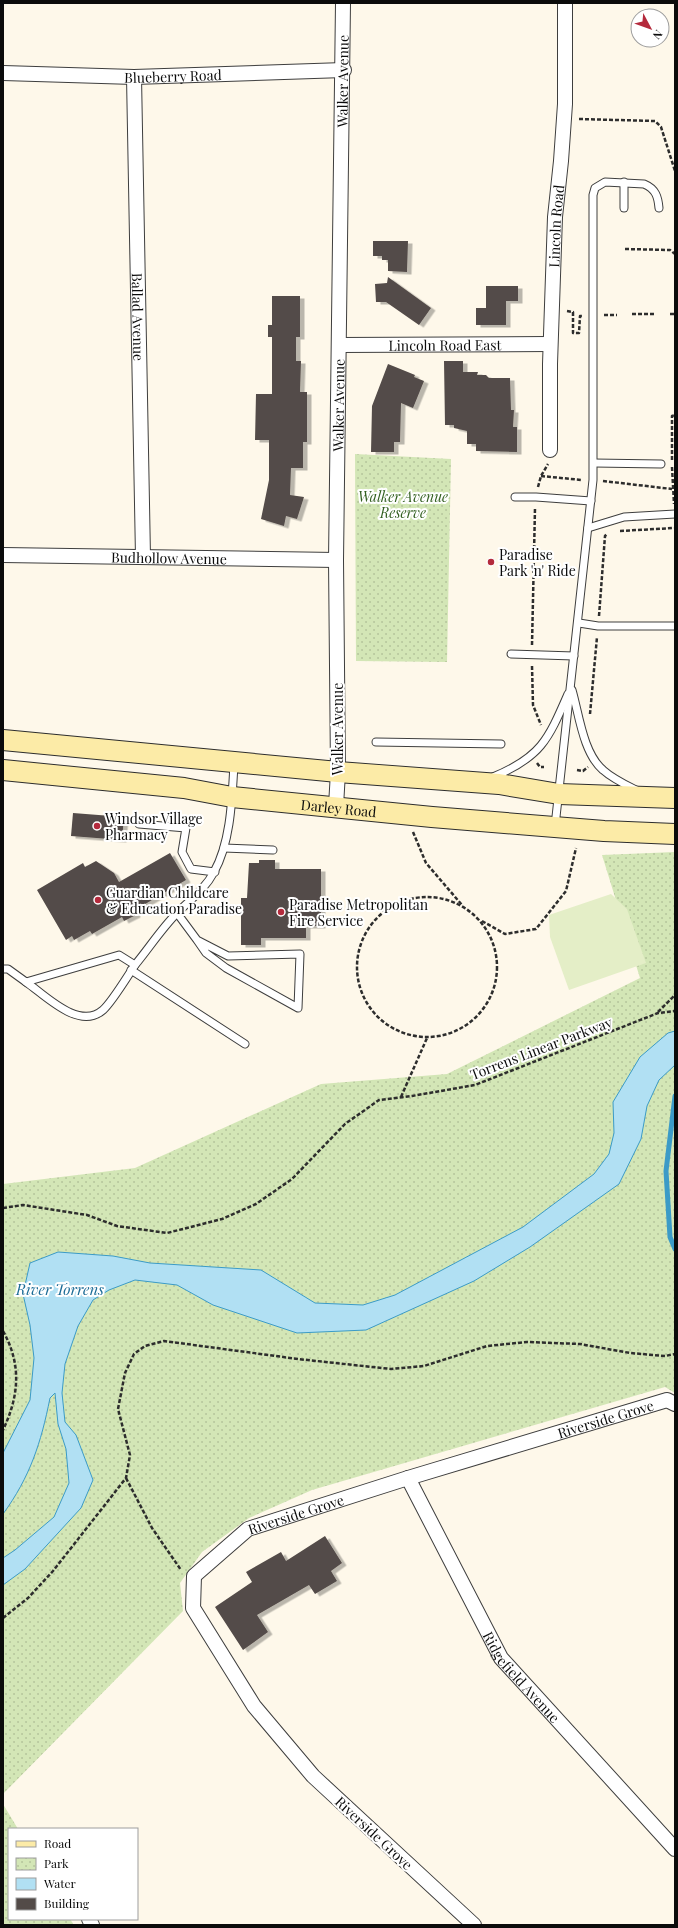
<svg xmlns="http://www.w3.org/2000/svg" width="678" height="1928" font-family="'Playfair Display',serif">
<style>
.park{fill:url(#park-dots)}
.pitch{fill:#e4eec7}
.water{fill:#b1e0f3;stroke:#3b9bc7}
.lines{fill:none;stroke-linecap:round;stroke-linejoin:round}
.stream{stroke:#3b9bc7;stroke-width:5}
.building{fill:#534b48;filter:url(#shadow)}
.lane-casing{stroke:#3e3e3e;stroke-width:9}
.street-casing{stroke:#3e3e3e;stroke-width:16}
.secondary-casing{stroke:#2d2d2d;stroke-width:22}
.path{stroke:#2d2d2d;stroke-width:2.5;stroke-dasharray:4 2;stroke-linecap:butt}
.lane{stroke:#fff;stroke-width:7}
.street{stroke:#fff;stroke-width:14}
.secondary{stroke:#fceba7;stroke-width:20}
.poi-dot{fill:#b42a3c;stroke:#fff;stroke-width:1.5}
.labels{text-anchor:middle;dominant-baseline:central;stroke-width:4;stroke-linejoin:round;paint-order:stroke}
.street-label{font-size:14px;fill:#0b0b0b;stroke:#fff}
.park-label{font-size:14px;font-style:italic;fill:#325f1f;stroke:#fff}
.poi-label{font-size:14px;fill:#0b0b0b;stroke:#fff;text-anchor:start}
.water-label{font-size:15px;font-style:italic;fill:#1b6b96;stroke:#fff}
</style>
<defs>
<pattern id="park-dots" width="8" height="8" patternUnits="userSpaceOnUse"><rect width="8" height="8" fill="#d3e6b6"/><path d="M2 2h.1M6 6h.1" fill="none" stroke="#b4c49b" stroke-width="1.8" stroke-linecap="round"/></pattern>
<filter id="shadow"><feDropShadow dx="4.5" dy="2.5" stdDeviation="0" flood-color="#0004"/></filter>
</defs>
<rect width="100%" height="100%" fill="#fef8ea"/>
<g class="park">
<path d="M355,454L451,459L447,662L356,661Z"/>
<path d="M675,852V1393L665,1387L312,1490L249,1518L202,1552L180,1583L183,1611L3,1794V1184L135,1168L321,1084L447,1074L640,978L602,855Z"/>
<path d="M3,1804L18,1829H9V1919H70L74,1925H3Z"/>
</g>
<path class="pitch" d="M611,894L627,909L646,963L569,990L550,937L549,915Z"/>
<path class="water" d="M675,1031V1065L659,1080L647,1106L641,1139L619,1184L530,1247L474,1281L366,1330L297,1333L213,1305L177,1285L135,1280L109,1290L93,1300L78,1326L65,1364L62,1393L65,1422L76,1435L93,1480L81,1508L25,1569L3,1585V1558L15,1550L54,1517L69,1483L66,1449L58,1424L55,1393L50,1398C41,1443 30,1477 3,1514V1453L30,1400L34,1358L30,1325L23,1294L30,1263L58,1252L113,1256L150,1263L261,1270L315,1303L363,1305L395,1295L523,1227L594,1174L609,1154L614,1133L613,1102L640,1057L668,1033Z"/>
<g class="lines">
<path class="stream" d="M675,1096L666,1171L670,1237L675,1249"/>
</g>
<g class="building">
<path d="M373,241H408L407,272L388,271V260H382V256H373Z"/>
<path d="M388,277L431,308L419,325L386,302H376L375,284L387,283Z"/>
<path d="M486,286H518V301H506V325H476V308H486Z"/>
<path d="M272,296H300V337H296V361H301L300,392H307V442H303V468H291L290,495L304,497L297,519L286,516L284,526L261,519L269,480V440H255L256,394H272V337H268V325H272Z"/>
<path d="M444,361H463V372H478L477,375H486L489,378H510L511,410H514L513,427H517V452L476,451V444H467V431L454,428V425H445Z"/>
<path d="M388,364L415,375L414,377L424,381L413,408L401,403L400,442H394V452H371L372,406Z"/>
<path d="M73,813L124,817L122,840L71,836Z"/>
<path d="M170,853L186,880L135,910L136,915L124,921L122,917L92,934L90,931L74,940L72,936L66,940L37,890L83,863L85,867L96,861L114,873L119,882Z"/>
<path d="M259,860H275V869H321V926H306V938H261V945H241V898H247L249,863H259Z"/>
<path d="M325,1536L342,1563L331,1571L337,1581L315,1594L309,1585L257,1615L268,1632L243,1650L215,1607L252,1582L246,1572L281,1552L286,1561Z"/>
</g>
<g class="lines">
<g class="lane-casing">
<g id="lane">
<path d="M624,182V208"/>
<path d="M594,463L661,464"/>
<path d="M515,497H536L591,501"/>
<path d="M588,528L624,517L675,514"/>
<path d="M579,623L598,626H675"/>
<path d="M511,654L574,656"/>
<path d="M572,690C579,714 583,753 603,770C613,779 626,785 638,791"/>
<path d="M376,742L501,744"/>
<path d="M493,777C541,757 548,740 568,694"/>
<path d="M139,824L186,828L182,852L191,869L215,872"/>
<path d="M555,826L593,480V195L595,188L605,182L644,184C656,189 658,197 659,208"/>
<path d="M224,848L273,850"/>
<path d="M177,913L197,940L228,956L300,954L298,1008L226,968L206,953L197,940"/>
<path d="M3,969H8L26,982L119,955L135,965C149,948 162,928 177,913C191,899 205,889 214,872C231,842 232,798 234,764"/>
<path d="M131,970L245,1044"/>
<path d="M26,982C45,995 79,1031 103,1010C112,1002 127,977 135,965"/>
</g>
</g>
<g class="street-casing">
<g id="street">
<path id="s1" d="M3,73L134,77L344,70"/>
<path id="s2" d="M134,77L143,557"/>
<path id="s3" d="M339,345L550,344"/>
<path id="s4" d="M550,450V364L555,217L561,161L565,104V3"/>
<path id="s5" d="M3,555L336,560"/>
<path id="s6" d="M336,806L338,772L336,560L343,3"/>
<path id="s7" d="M408,1478L501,1658L675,1849"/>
<path d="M89,1919L92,1925"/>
<path id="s8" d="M474,1925L313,1776L254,1706L193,1608L194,1576L248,1529L408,1478L667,1400L675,1404"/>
</g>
</g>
<g class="secondary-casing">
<g id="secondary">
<path d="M3,740L338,772L499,784L559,794L675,798"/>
<path id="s9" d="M3,770L184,788L232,797L432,817L604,831L675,834"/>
</g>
</g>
<g class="path">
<path d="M579,119L655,121L661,127L675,171"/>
<path d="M625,249L670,250L675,254"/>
<path d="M567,311L573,312V333H579L580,316H582"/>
<path d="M632,314H654"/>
<path d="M670,314H675"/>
<path d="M604,315H617"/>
<path d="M672,460V416L675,415"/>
<path d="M672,467L674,504"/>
<path d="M541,476L582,480"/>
<path d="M603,481L672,489"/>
<path d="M538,487L541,476L548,464"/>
<path d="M620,531L674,528"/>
<path d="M599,616L605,536L607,534"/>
<path d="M532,645L535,508"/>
<path d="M532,666L533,705L541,725"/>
<path d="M590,714L597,637"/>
<path d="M537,763L540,767H544"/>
<path d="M577,770L583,771L588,767"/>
<path d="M413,832L426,863L462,905"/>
<circle cx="427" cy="967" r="70"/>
<path d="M482,921L505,934L536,929L566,891L576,848"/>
<path d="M658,1012L675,995"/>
<path d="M401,1097L427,1038"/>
<path d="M3,1208L23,1205L87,1215L117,1226L167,1233L222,1219L256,1204L292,1179L345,1124L379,1100L412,1096L475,1085L658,1013L675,1011"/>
<path d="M3,1331C22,1365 19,1396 3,1430"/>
<path d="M126,1478L152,1528L181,1570"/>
<path d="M3,1618L28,1598L53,1571L126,1478L130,1455L118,1409L125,1373L134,1354L145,1346L164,1341L298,1359L391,1369L424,1366L487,1346L527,1342L580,1344L630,1353L665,1356L675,1354"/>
</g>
<use href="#lane" class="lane"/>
<use href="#street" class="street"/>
<use href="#secondary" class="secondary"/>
</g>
<g class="poi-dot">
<circle cx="491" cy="562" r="4"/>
<circle cx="97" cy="826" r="4"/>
<circle cx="98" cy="900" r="4"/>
<circle cx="281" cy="912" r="4"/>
</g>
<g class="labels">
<g class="street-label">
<text stroke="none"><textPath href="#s1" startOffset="170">Blueberry Road</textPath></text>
<text stroke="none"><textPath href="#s6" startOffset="725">Walker Avenue</textPath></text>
<text stroke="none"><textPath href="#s4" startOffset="224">Lincoln Road</textPath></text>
<text stroke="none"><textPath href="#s2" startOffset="240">Ballad Avenue</textPath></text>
<text stroke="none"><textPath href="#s3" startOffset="106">Lincoln Road East</textPath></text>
<text stroke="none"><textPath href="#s6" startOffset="401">Walker Avenue</textPath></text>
<text stroke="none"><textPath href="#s5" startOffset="166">Budhollow Avenue</textPath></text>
<text transform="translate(337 729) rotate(-90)">Walker Avenue</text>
<text stroke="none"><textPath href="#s9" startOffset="338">Darley Road</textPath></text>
<text transform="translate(541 1048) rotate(-21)">Torrens Linear Parkway</text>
<text stroke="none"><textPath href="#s8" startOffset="904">Riverside Grove</textPath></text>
<text stroke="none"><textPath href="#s8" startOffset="580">Riverside Grove</textPath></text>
<text stroke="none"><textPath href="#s7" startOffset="230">Ridgefield Avenue</textPath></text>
<text transform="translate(374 1833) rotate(43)">Riverside Grove</text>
</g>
<g class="park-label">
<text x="403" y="496">Walker Avenue<tspan x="403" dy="16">Reserve</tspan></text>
</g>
<g class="poi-label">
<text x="499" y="554">Paradise<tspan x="499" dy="16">Park 'n' Ride</tspan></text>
<text x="105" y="818">Windsor Village<tspan x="105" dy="16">Pharmacy</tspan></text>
<text x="106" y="892">Guardian Childcare<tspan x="106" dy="16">&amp; Education Paradise</tspan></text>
<text x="289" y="904">Paradise Metropolitan<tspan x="289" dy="16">Fire Service</tspan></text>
</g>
<g class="water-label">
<text x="60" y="1289">River Torrens</text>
</g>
</g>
<rect width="678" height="1928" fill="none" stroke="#0b0b0b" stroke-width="8"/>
<rect x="8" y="1828" width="130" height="92" fill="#ffffff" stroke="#9d9d9d"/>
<rect x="16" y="1841" width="20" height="6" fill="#fceba7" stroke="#9d9d9d"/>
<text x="44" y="1848" font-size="12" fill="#0b0b0b">Road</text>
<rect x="16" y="1858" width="20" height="12" fill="url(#park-dots)" stroke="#9d9d9d"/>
<text x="44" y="1868" font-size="12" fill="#0b0b0b">Park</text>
<rect x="16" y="1878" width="20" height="12" fill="#b1e0f3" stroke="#9d9d9d"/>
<text x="44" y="1888" font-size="12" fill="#0b0b0b">Water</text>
<rect x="16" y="1898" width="20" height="12" fill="#534b48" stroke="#9d9d9d"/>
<text x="44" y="1908" font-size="12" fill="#0b0b0b">Building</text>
<g transform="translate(650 28) rotate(131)"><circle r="19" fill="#ffffff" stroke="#9d9d9d"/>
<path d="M0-3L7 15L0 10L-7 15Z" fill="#b42a3c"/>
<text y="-6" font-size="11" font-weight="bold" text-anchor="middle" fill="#0b0b0b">N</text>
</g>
</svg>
